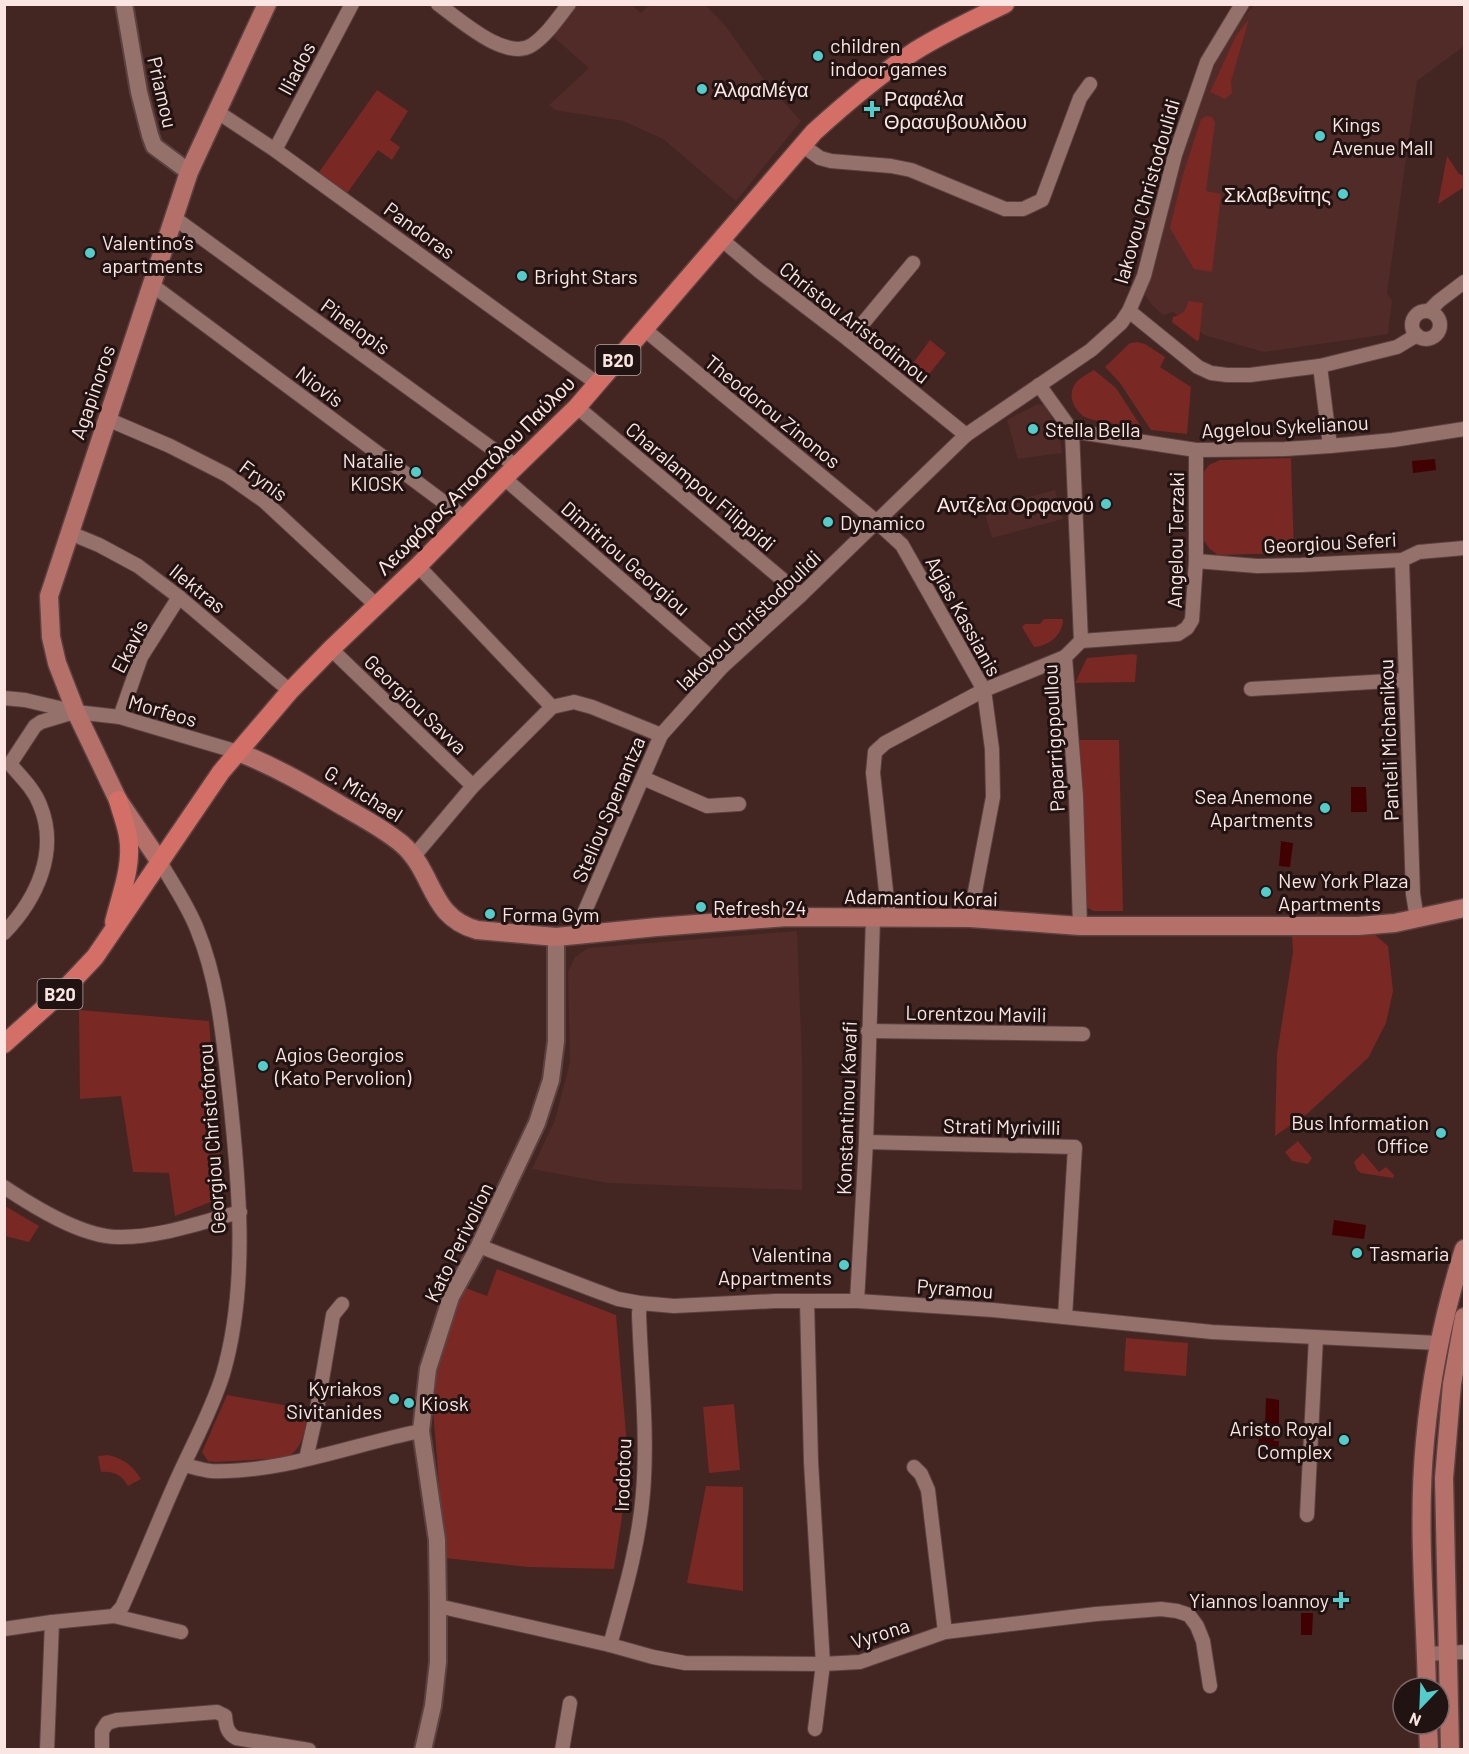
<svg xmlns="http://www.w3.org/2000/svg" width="1469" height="1754" font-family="Barlow,sans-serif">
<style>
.built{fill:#512b27}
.green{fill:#7a2824}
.water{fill:#410001}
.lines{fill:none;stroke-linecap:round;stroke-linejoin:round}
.minor-casing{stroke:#5b413f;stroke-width:16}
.tertiary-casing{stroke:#5b413f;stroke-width:20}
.secondary-casing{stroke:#5b413f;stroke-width:21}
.primary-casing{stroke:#5b413f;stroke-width:21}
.minor{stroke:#95716c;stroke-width:14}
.tertiary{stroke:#95716c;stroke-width:16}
.secondary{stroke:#b47069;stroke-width:18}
.primary{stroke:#d36f67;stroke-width:18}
.poi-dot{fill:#53cdcb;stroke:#211311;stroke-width:2}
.labels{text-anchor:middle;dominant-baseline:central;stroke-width:6;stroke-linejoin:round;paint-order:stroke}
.shield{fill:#211311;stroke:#b9a6a3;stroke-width:1.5}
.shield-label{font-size:18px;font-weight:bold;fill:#fae5e2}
.poi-label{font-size:20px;fill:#fae5e2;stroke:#211311;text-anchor:start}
.street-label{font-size:20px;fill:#fae5e2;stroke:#211311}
</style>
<rect width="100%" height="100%" fill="#432522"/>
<g class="built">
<path d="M578,5H632L641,13L649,5H705L724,24L767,84L801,121L736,201L663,139L623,121L555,110L549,105L589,68L550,34Z"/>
<path d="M1254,5H1464V46L1417,81L1387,293L1392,300L1388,334L1264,352L1204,335L1173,312L1163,315L1153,306L1145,295L1163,226L1202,91L1232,31Z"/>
<path d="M1038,404L1044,405L1050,414L1060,438L1062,453L1018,459L1007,420Z"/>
<path d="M1055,490L1063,519L992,538L984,509Z"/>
<path d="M797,931L802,1061V1190L608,1183L532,1169L555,1120L570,1062L568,972L575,957L588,948Z"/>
</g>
<g class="green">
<path d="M1249,19L1231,81L1232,93L1225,99L1210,92L1236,36Z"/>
<path d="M377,90L408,111L390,140L400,147L392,160L378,150L345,196L317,175Z"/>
<path d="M1206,116L1212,117L1215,122L1206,191L1221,194L1212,272L1194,269L1170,228L1182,178L1201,119Z"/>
<path d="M1447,156L1459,174L1464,176V187L1438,204Z"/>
<path d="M1188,301L1203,303L1199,340L1197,341L1172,322L1173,317C1183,314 1186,312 1188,301Z"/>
<path d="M930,340L946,353L926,378L911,366Z"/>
<path d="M1137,342L1145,344L1165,357L1160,367L1191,387L1187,434L1151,430L1120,383L1105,367L1130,343Z"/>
<path d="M1094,370L1116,388L1142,428C1125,425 1106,424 1090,419C1076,415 1066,397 1075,384C1079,378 1088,374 1094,370Z"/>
<path d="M1291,458L1294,553L1218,555L1210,549L1204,541L1203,473L1209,465L1220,460Z"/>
<path d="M1044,619H1063C1063,634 1050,646 1034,647L1022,627L1025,624H1040Z"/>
<path d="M1132,654L1137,655L1135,682L1075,683L1087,658Z"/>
<path d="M1080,740H1119L1123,911H1094L1086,907L1083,900Z"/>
<path d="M1373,933L1388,946L1393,991L1386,1023L1368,1058L1308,1113L1275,1136L1277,1054L1293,952L1292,935Z"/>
<path d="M79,1010L209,1021L223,1197L175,1216L169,1173L133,1172L121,1096L80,1099Z"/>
<path d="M1298,1141L1312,1158L1308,1164L1292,1161L1285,1152Z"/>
<path d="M1363,1153L1379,1172L1386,1167L1394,1175L1393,1178L1361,1173L1357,1170L1354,1162Z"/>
<path d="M5,1206L39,1226L29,1242L5,1236Z"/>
<path d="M497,1269L616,1315L629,1470L614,1569L528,1567L445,1558L432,1397L437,1357L463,1287L487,1296Z"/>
<path d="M1126,1338L1188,1343L1186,1376L1124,1371Z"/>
<path d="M227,1395L306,1409L308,1413C304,1431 304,1448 286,1458L215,1462L208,1461L202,1452Z"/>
<path d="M734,1404L740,1470L709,1473L703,1407Z"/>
<path d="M108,1455C124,1459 132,1465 141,1479L128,1486C122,1475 113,1471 101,1472L98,1456Z"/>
<path d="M706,1486L743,1487V1591L687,1583Z"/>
</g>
<g class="water">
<path d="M1435,459L1436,470L1413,473L1412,461Z"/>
<path d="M1351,787H1366L1367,812H1351Z"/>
<path d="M1279,841L1293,843L1290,867L1279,866L1281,842Z"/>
<path d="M1334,1220L1366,1225L1364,1239L1332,1235Z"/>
<path d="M1266,1398L1279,1400V1428L1274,1432V1441H1279L1278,1454L1258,1451L1259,1434L1265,1426Z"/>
<path d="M1301,1613H1313L1312,1635H1301Z"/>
</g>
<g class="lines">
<g class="minor-casing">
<g id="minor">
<path d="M438,4C459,19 506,62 532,45C547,35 558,18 569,4"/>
<path d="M216,111L275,150L598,384"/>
<path d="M802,145L820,158L831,161L891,166L911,170L1005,209H1023L1042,200L1080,98L1090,84"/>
<path d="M275,150L352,4"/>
<path d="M173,217L516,466"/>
<path d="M721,239L759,271L849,340L966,435"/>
<path d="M152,285L465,518"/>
<path d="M1129,311L1198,367L1211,373L1227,375H1250L1320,366L1397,347L1417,335"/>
<path d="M1429,311L1439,301L1464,282"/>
<circle cx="1426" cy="325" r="14"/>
<path d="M644,329L877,522L902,545L984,690L992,749L993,797L970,918"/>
<path d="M849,340L913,263"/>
<path d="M1320,366L1330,446"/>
<path d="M1039,385L1072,431L1081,641L1065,657L1076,796L1080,926"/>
<path d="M577,407L801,595"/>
<path d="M107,419L170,446L227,475L264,501L376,605"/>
<path d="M1072,431L1196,450L1285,449L1330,446L1393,440L1464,429"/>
<path d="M504,478L722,667"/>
<path d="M70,533L99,545L138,566L179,597L290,691"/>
<path d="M1402,560L1413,894L1417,919"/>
<path d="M1196,561L1257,566L1301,565L1402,560L1419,552L1464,548"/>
<path d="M418,566L552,707"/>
<path d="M1081,641L1178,634L1187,628L1192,620L1196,561V450"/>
<path d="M331,649L473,786"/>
<path d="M1251,689L1406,680"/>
<path d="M4,698L25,700L76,712L120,717L238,752"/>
<path d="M120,717L141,657L179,597"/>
<path d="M10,764L35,726L41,722L74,712"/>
<path d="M643,778L707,806L739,804"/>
<path d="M414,856L473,786L552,707L574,702L592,707L661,735"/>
<path d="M889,918L873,773L875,752L885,743L984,690L1065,657"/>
<path d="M4,933C37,899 59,851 40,805C34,789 21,777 10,764"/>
<path d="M582,934V918L661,735L722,667L801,595L966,435L1091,350L1121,323L1129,311L1144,276L1175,155L1207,62L1242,4"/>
<path d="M868,1031L1083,1034"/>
<path d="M866,1142L1075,1147L1065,1317"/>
<path d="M4,1187C34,1207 82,1237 118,1237C159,1238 201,1222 240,1212"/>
<path d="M479,1246L591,1289L618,1299L640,1303L674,1306L775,1301H857L993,1310L1212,1332L1438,1343"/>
<path d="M807,1301L811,1462L823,1664L815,1729"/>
<path d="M857,1301L866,1142L873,918"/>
<path d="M306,1459L316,1415L333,1315L342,1304"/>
<path d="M184,1465C193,1467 202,1470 211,1471C279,1474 354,1444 421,1431"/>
<path d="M914,1467L921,1474L928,1490L945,1632"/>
<path d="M1307,1515L1316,1337"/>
<path d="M438,1606L610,1645L653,1657L685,1663L823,1664L860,1662L945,1632L1096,1614L1161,1609L1177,1611L1189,1615L1197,1626L1203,1641L1210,1686"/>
<path d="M114,1616L122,1607C140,1567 156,1527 174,1486C190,1449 211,1413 223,1374C249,1285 239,1180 229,1089C223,1036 218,980 197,929C188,906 173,884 160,862"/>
<path d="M4,1629L52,1622L114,1616L181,1632"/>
<path d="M610,1645C624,1594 639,1545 643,1493C648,1434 641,1373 639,1314L640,1303"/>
<path d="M1426,1654L1464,1652"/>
<path d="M47,1750L52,1622"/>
<path d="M102,1750V1731L107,1723L117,1720L217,1712L225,1716C226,1726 227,1733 236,1738L309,1750"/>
<path d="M562,1750L570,1703"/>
</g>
</g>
<g class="tertiary-casing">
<g id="tertiary">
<path d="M124,4L139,92L150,135L154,146L189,172"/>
<path d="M423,1750L433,1706L438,1662V1606L437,1540L421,1431L428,1369L451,1297L479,1246L537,1123L551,1080L556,1041V937"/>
</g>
</g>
<g class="secondary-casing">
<g id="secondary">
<path d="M238,752C276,767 309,786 344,807C363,818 384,829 402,844C435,873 429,917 477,930L556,937L657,927L787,917L970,918L1080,926H1358L1395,923L1464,908"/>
<path d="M160,862L118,800L76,712L57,663L51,637L49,596L189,172L267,4"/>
<path d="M1427,1688C1425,1606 1417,1523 1425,1441C1431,1375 1444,1312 1464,1249"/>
<path d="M1428,1724L1429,1750"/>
<path d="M1450,1750L1444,1478L1452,1384L1464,1317"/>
</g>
</g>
<g class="primary-casing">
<g id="primary">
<path d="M114,922C121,894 133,865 128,836C126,824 121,812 118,800"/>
<path d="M4,1044L61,993L95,957L221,772L290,691L331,649L418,566L504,478L577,407L814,132C846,103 879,75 915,51C944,33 974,19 1005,4"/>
</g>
</g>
<use href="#minor" class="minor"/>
<use href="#tertiary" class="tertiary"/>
<use href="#secondary" class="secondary"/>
<use href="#primary" class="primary"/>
</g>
<g class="poi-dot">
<circle cx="818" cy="56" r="6"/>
<circle cx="702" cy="89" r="6"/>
<path d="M869 100h6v6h6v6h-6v6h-6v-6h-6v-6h6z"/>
<circle cx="1320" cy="136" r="6"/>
<circle cx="1343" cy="194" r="6"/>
<circle cx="90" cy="253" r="6"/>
<circle cx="522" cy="276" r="6"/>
<circle cx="1033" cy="429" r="6"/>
<circle cx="416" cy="472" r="6"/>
<circle cx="1106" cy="504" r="6"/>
<circle cx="828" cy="522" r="6"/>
<circle cx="1325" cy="808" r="6"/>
<circle cx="1266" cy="892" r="6"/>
<circle cx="701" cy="907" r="6"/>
<circle cx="490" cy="914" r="6"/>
<circle cx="263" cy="1066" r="6"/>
<circle cx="1441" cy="1133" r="6"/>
<circle cx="1357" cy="1253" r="6"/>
<circle cx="844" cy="1265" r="6"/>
<circle cx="394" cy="1399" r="6"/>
<circle cx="409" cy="1403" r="6"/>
<circle cx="1344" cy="1440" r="6"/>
<path d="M1338 1591h6v6h6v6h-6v6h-6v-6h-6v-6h6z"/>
</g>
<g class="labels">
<g class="shield">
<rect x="595.5" y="345" width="45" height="30" rx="4.5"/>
<rect x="37.5" y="979" width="45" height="30" rx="4.5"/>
</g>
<g class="shield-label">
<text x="618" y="360">B20</text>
<text x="60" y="994">B20</text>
</g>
<g class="poi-label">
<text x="830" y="45">children<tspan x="830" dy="23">indoor games</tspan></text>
<text x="714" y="89">ΆλφαΜέγα</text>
<text x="884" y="98">Ραφαέλα<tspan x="884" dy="23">Θρασυβουλιδου</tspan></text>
<text x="1332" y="124">Kings<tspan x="1332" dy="23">Avenue Mall</tspan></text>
<text x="1331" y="194" text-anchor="end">Σκλαβενίτης</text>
<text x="102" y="242">Valentino’s<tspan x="102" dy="23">apartments</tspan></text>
<text x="534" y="276">Bright Stars</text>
<text x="1045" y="429">Stella Bella</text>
<text x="404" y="460" text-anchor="end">Natalie<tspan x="404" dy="23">KIOSK</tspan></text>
<text x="1094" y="504" text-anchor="end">Αντζελα Ορφανού</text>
<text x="840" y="522">Dynamico</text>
<text x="1313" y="796" text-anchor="end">Sea Anemone<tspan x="1313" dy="23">Apartments</tspan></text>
<text x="1278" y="880">New York Plaza<tspan x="1278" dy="23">Apartments</tspan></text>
<text x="713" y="907">Refresh 24</text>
<text x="502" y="914">Forma Gym</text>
<text x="275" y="1054">Agios Georgios<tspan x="275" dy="23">(Kato Pervolion)</tspan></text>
<text x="1429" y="1122" text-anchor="end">Bus Information<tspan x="1429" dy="23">Office</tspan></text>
<text x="1369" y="1253">Tasmaria</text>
<text x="832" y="1254" text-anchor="end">Valentina<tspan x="832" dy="23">Appartments</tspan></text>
<text x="382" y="1388" text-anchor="end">Kyriakos<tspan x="382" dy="23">Sivitanides</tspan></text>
<text x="421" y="1403">Kiosk</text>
<text x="1332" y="1428" text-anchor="end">Aristo Royal<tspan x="1332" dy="23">Complex</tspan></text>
<text x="1329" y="1600" text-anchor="end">Yiannos Ioannoy</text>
</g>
<g class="street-label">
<text transform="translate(296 68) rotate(-62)">Iliados</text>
<text transform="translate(163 92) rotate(77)">Priamou</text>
<text transform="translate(1146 191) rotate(-74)">Iakovou Christodoulidi</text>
<text transform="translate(420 230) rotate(36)">Pandoras</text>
<text transform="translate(855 322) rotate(38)">Christou Aristodimou</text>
<text transform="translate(356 326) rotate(36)">Pinelopis</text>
<text transform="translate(320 386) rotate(37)">Niovis</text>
<text transform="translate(92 392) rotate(-71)">Agapinoros</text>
<text transform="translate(773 411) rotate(39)">Theodorou Zinonos</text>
<text transform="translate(1285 426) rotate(-3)">Aggelou Sykelianou</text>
<text transform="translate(475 475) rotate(-45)">Λεωφόρος Αποστόλου Παύλου</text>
<text transform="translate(264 480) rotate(37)">Frynis</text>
<text transform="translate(701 486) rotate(40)">Charalampou Filippidi</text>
<text transform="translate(1175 540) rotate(-89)">Angelou Terzaki</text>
<text transform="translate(1330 542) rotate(-3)">Georgiou Seferi</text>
<text transform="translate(626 558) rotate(41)">Dimitriou Georgiou</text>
<text transform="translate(198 588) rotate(39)">Ilektras</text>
<text transform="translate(964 616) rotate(61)">Agias Kassianis</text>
<text transform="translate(748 620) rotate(-44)">Iakovou Christodoulidi</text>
<text transform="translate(129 646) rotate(-63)">Ekavis</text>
<text transform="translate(416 704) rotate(44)">Georgiou Savva</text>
<text transform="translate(163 710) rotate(16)">Morfeos</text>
<text transform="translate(1053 738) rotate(-93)">Paparrigopoullou</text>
<text transform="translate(1388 740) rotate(-92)">Panteli Michanikou</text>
<text transform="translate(364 793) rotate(32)">G. Michael</text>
<text transform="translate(608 809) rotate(-67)">Steliou Spenantza</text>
<text transform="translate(921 897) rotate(1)">Adamantiou Korai</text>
<text transform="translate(976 1013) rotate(1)">Lorentzou Mavili</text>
<text transform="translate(846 1108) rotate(-88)">Konstantinou Kavafi</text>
<text transform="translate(1002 1126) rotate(1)">Strati Myrivilli</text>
<text transform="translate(211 1139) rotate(-94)">Georgiou Christoforou</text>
<text transform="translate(458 1242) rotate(-64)">Kato Perivolion</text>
<text transform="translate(955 1288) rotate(4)">Pyramou</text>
<text transform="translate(622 1475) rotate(-88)">Irodotou</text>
<text transform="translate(880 1633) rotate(-18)">Vyrona</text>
</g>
</g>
<rect width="1469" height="1754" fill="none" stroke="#fae5e2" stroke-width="12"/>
<g transform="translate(1421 1706) rotate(203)"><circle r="28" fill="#211311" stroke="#786765" stroke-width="1.5"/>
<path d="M0-4.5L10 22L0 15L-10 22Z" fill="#53cdcb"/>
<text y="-9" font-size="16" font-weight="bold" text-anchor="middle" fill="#fae5e2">N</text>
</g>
</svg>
